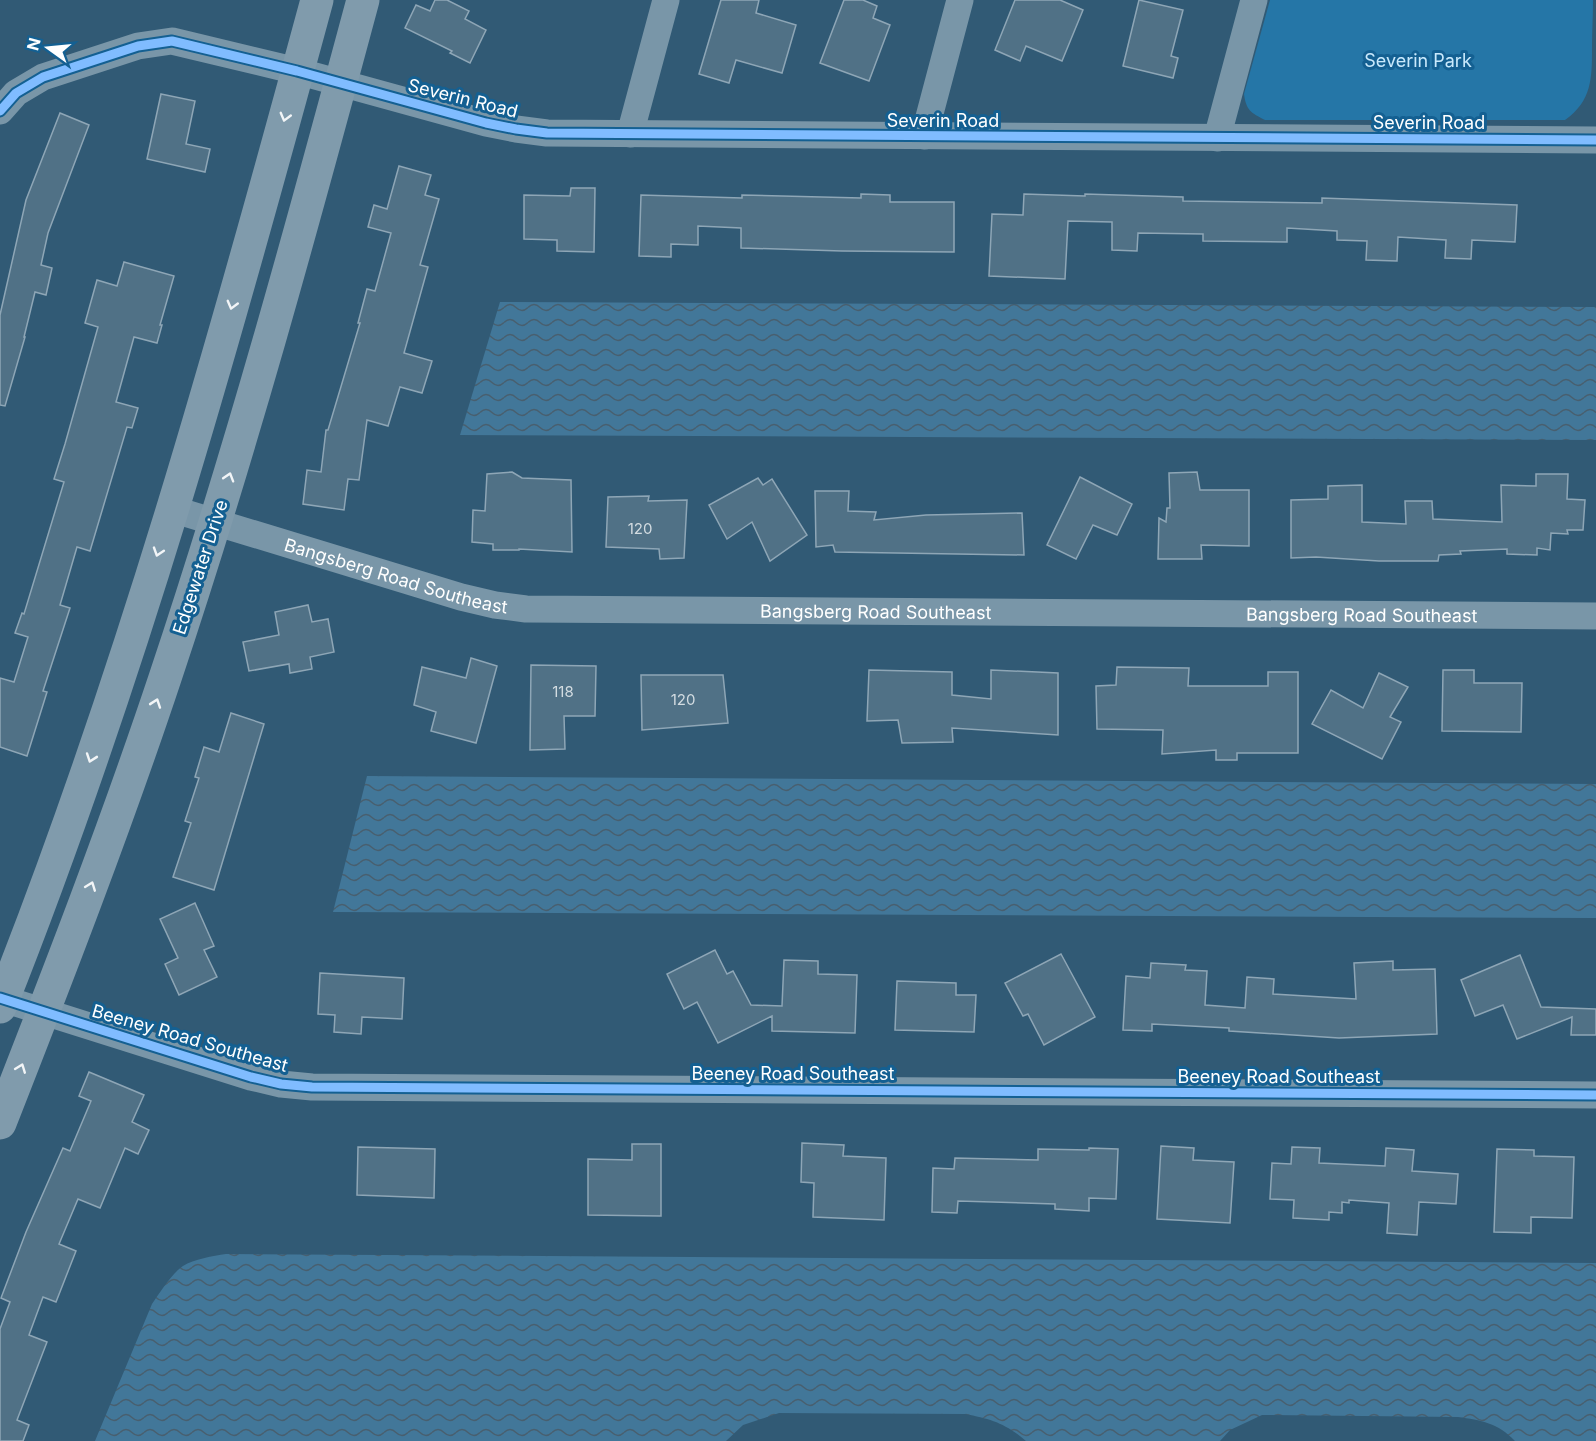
<svg xmlns="http://www.w3.org/2000/svg" width="1596" height="1441" font-family="Inter,sans-serif">
<style>
.green{fill:#2576a7}
.water{fill:url(#water-waves)}
.building{fill:#507186;stroke:#8ea6b6;stroke-width:1.5}
.lines{fill:none;stroke-linecap:round;stroke-linejoin:round}
.street{stroke:#7996a8;stroke-width:27}
.secondary{stroke:#809bac;stroke-width:33}
.cycleway-casing{stroke:#146092;stroke-width:13}
.cycleway{stroke:#80bcff;stroke-width:9}
.oneway{stroke:#f2f5f7}
.labels{text-anchor:middle;dominant-baseline:central;stroke-width:6;stroke-linejoin:round;paint-order:stroke}
.number-label{font-size:15px;fill:#d3dce1}
.park-label{font-size:18px;fill:#c9e9fc;stroke:#146092}
.street-label{font-size:18px;fill:#fff;stroke:#146092}
</style>
<defs>
<pattern id="water-waves" width="16" height="10" patternUnits="userSpaceOnUse" patternTransform="scale(1.5)"><rect width="16" height="10" fill="#427799"/><path d="M0 5q4-4 8 0t8 0" fill="none" stroke="#485f6f"/></pattern>
</defs>
<rect width="100%" height="100%" fill="#315a75"/>
<path class="green" d="M1270,0H1593C1593,16 1592,32 1592,48C1592,78 1592,101 1565,120H1265C1251,113 1246,110 1244,94Z"/>
<g class="water">
<path d="M500,302L1596,307V440L460,435Z"/>
<path d="M367,776L1596,784V918L333,912Z"/>
<path d="M226,1254L1596,1263V1441H1515C1498,1423 1481,1420 1458,1417L1262,1415L1230,1430L1220,1441H1026C1005,1423 991,1419 965,1414L779,1413L743,1425L726,1441H95L152,1304C159,1294 172,1273 183,1266C194,1259 213,1256 226,1254Z"/>
</g>
<g class="building">
<path d="M435,0H447L469,11L465,19L486,30L470,63L450,53L452,51L405,28L416,5L430,11Z"/>
<path d="M721,0H759L756,13L796,25L782,73L736,60L729,83L699,74Z"/>
<path d="M844,0H863L877,6L873,18L890,25L869,81L820,63Z"/>
<path d="M1015,0H1060L1083,10L1062,61L1026,46L1020,61L995,50Z"/>
<path d="M1139,0L1183,10L1171,56L1178,58L1173,78L1123,66Z"/>
<path d="M161,94L195,101L186,144L210,149L205,172L147,159Z"/>
<path d="M60,113L89,125L48,233L41,265L52,268L46,295L35,292L24,337H25L5,406L0,405V315L26,200Z"/>
<path d="M399,166L431,175L425,195L439,199L420,265L428,267L404,353L432,361L422,393L400,387L388,426L367,420L359,480L348,479L344,510L303,504L307,470L321,472L326,430H328L360,323H358L367,289L375,291L391,233L368,227L374,205L387,209Z"/>
<path d="M571,188H595L594,252L557,251V240L524,239V195L570,196Z"/>
<path d="M861,194L890,195V202H954V252L842,251L741,248V228L698,226V245L671,244V257L639,256L641,195L742,198V195L861,198Z"/>
<path d="M1024,194L1085,196V194L1183,197V201L1322,203V198L1517,205L1515,242L1472,240L1471,259L1445,258L1446,240L1398,237L1397,261L1366,260L1367,241L1337,240V231L1287,228V242L1203,241V234L1138,233L1137,251L1112,250V222L1068,221L1065,279L989,276L992,214L1023,215Z"/>
<path d="M124,262L174,276L160,325H162L157,343L134,337L116,402L138,408L132,428L127,427L90,551L77,547L60,605L70,608L43,691L47,692L27,756L0,747V678L14,682L28,637L15,633L22,613L24,614L64,482L54,479L65,444L98,327L85,323L97,280L117,286Z"/>
<path d="M512,472L522,478L571,480L572,552L519,549V550H493V544L472,542L473,510L485,511L487,474Z"/>
<path d="M1197,472L1200,490H1249V546L1201,545L1202,559H1158L1159,518L1166,522L1167,508H1170L1169,473Z"/>
<path d="M1536,474H1568L1567,499L1585,500L1583,530H1567L1568,534L1551,533L1550,550L1537,548V555L1507,554V549L1460,551L1461,554L1439,555L1438,561H1379L1316,557L1291,558V500L1328,499V486L1362,485V522L1406,524L1405,501H1432L1433,519L1502,522L1501,485L1536,486Z"/>
<path d="M1080,477L1132,504L1117,535L1093,525L1076,559L1047,545Z"/>
<path d="M758,478L763,485L772,479L807,535L770,561L752,522L727,539L709,505Z"/>
<path d="M815,491H849L848,511L876,512L874,520L926,515L1022,513L1024,555L835,552L833,545L816,547Z"/>
<path d="M649,496L648,501L687,500L684,558L660,559L659,549L606,547L608,497Z"/>
<path d="M308,605L312,622L328,619L334,652L310,657L312,669L290,673L289,664L249,671L243,642L279,635L275,612Z"/>
<path d="M471,658L497,666L476,743L431,731L436,712L414,705L422,667L466,678Z"/>
<path d="M531,665L596,666L595,716H564L565,749L530,750Z"/>
<path d="M1117,667L1189,668L1188,686H1268V672H1298V753H1237V760H1216V750L1162,754L1163,730L1097,729L1096,686L1116,685Z"/>
<path d="M869,670L952,672V695L991,699V670L1058,673V735L952,728L953,742L902,743L898,720L867,721Z"/>
<path d="M1443,670H1474V683H1522L1521,732L1442,731Z"/>
<path d="M1379,673L1408,687L1390,717L1401,722L1382,759L1312,724L1331,690L1363,708Z"/>
<path d="M641,675H723L728,723L642,730Z"/>
<path d="M231,713L264,724L214,890L173,877L191,823L185,821L199,778L195,777L204,747L219,752Z"/>
<path d="M195,903L214,946L204,950L217,977L179,995L165,964L178,958L160,919Z"/>
<path d="M715,950L727,974L733,971L751,1005L782,1006L784,960L818,961V974L857,975L855,1033L772,1031V1016L718,1043L697,1002L684,1009L667,974Z"/>
<path d="M1061,954L1095,1017L1044,1045L1028,1014L1023,1016L1005,983Z"/>
<path d="M1520,955L1541,1007L1596,1009V1035H1571L1572,1017L1517,1039L1503,1005L1475,1016L1461,980Z"/>
<path d="M1393,961V970L1435,969L1437,1034L1339,1038L1229,1031V1028L1152,1024V1031L1123,1030L1126,976L1150,978L1151,963L1186,965L1185,970L1207,971L1205,1005L1245,1008L1247,977L1274,979L1273,994L1356,999L1354,963Z"/>
<path d="M320,973L404,978L402,1019L362,1017L361,1034L334,1032L335,1015L318,1014Z"/>
<path d="M897,981L956,983V995H976L974,1032L895,1030Z"/>
<path d="M89,1072L144,1095L132,1122L149,1130L138,1154L125,1148L100,1208L78,1199L59,1244L76,1251L56,1302L43,1297L29,1335L47,1342L17,1420L29,1425L23,1441H0V1329L10,1302L1,1298L26,1232L63,1148L70,1151L91,1101L79,1096Z"/>
<path d="M802,1143L844,1145L843,1156L886,1158L884,1220L813,1217L814,1183L801,1182Z"/>
<path d="M632,1144H661V1216L588,1215V1159L632,1160Z"/>
<path d="M1161,1146L1194,1148L1193,1160L1234,1162L1230,1223L1157,1219Z"/>
<path d="M358,1147L435,1149L434,1198L357,1195Z"/>
<path d="M1292,1147L1320,1148L1319,1163L1385,1166L1386,1148L1414,1150L1412,1171L1458,1174L1456,1204L1419,1202L1417,1235L1387,1233L1389,1203L1349,1200V1203L1342,1202V1213L1329,1212V1220L1293,1218L1294,1200L1270,1199L1272,1163L1291,1164Z"/>
<path d="M1089,1148L1118,1149L1116,1199L1089,1198V1211L1055,1209V1204L958,1201L957,1213L932,1212L933,1168L954,1169L955,1158L1038,1160V1149L1089,1150Z"/>
<path d="M1497,1149L1534,1150V1156L1574,1157L1572,1218L1531,1217V1233L1494,1232Z"/>
</g>
<g class="lines">
<g class="street">
<path d="M0,111L16,93L43,77L138,46L172,41L297,71L486,123L516,129L547,133L1596,140"/>
<path d="M630,134L666,0"/>
<path d="M924,136L960,0"/>
<path d="M1217,138L1254,0"/>
<path id="s1" d="M172,509L461,597L495,605L526,609L1596,616"/>
<path d="M0,998L251,1077L281,1084L312,1087L1596,1095"/>
</g>
<g class="secondary">
<path d="M0,1007C130,680 225,340 317,0"/>
<path d="M0,1123C58,975 115,828 165,678C240,454 302,227 363,0"/>
</g>
<g class="cycleway-casing">
<g id="cycleway">
<path d="M0,111L16,93L43,77L138,46L172,41L297,71L486,123L516,129L547,133L1596,140"/>
<path d="M0,998L251,1077L281,1084L312,1087L1596,1095"/>
</g>
</g>
<use href="#cycleway" class="cycleway"/>
</g>
<defs><path id="oneway-chevron" d="M-2-3.5L2.5 0L-2 3.5" fill="none" stroke-width="1.6" stroke-linecap="round" stroke-linejoin="round" transform="scale(1.5)"/></defs>
<g class="oneway">
<use href="#oneway-chevron" transform="translate(285 117) rotate(105)"/>
<use href="#oneway-chevron" transform="translate(232 305) rotate(105)"/>
<use href="#oneway-chevron" transform="translate(229 477) rotate(-73)"/>
<use href="#oneway-chevron" transform="translate(158 552) rotate(108)"/>
<use href="#oneway-chevron" transform="translate(156 703) rotate(-71)"/>
<use href="#oneway-chevron" transform="translate(91 758) rotate(109)"/>
<use href="#oneway-chevron" transform="translate(91 886) rotate(-69)"/>
<use href="#oneway-chevron" transform="translate(21 1068) rotate(-69)"/>
</g>
<g class="labels">
<g class="number-label">
<text x="640" y="528">120</text>
<text x="563" y="691">118</text>
<text x="683" y="699">120</text>
</g>
<g class="park-label">
<text x="1418" y="60">Severin Park</text>
</g>
<g class="street-label">
<text transform="translate(463 98) rotate(14)">Severin Road</text>
<text x="943" y="120">Severin Road</text>
<text x="1429" y="122">Severin Road</text>
<text transform="translate(200 567) rotate(-72)">Edgewater Drive</text>
<text stroke="none"><textPath href="#s1" startOffset="234">Bangsberg Road Southeast</textPath></text>
<text stroke="none"><textPath href="#s1" startOffset="718">Bangsberg Road Southeast</textPath></text>
<text stroke="none"><textPath href="#s1" startOffset="1204">Bangsberg Road Southeast</textPath></text>
<text transform="translate(190 1038) rotate(16)">Beeney Road Southeast</text>
<text x="793" y="1073">Beeney Road Southeast</text>
<text x="1279" y="1076">Beeney Road Southeast</text>
</g>
</g>
<g transform="translate(48 48) rotate(285)" stroke="#146092" stroke-width="4.5" paint-order="stroke">
<path d="M0-4.5L10 22L0 15L-10 22Z" fill="#ffffff"/>
<text y="-9" font-size="16" font-weight="bold" text-anchor="middle" fill="#ffffff">N</text>
</g>
</svg>
